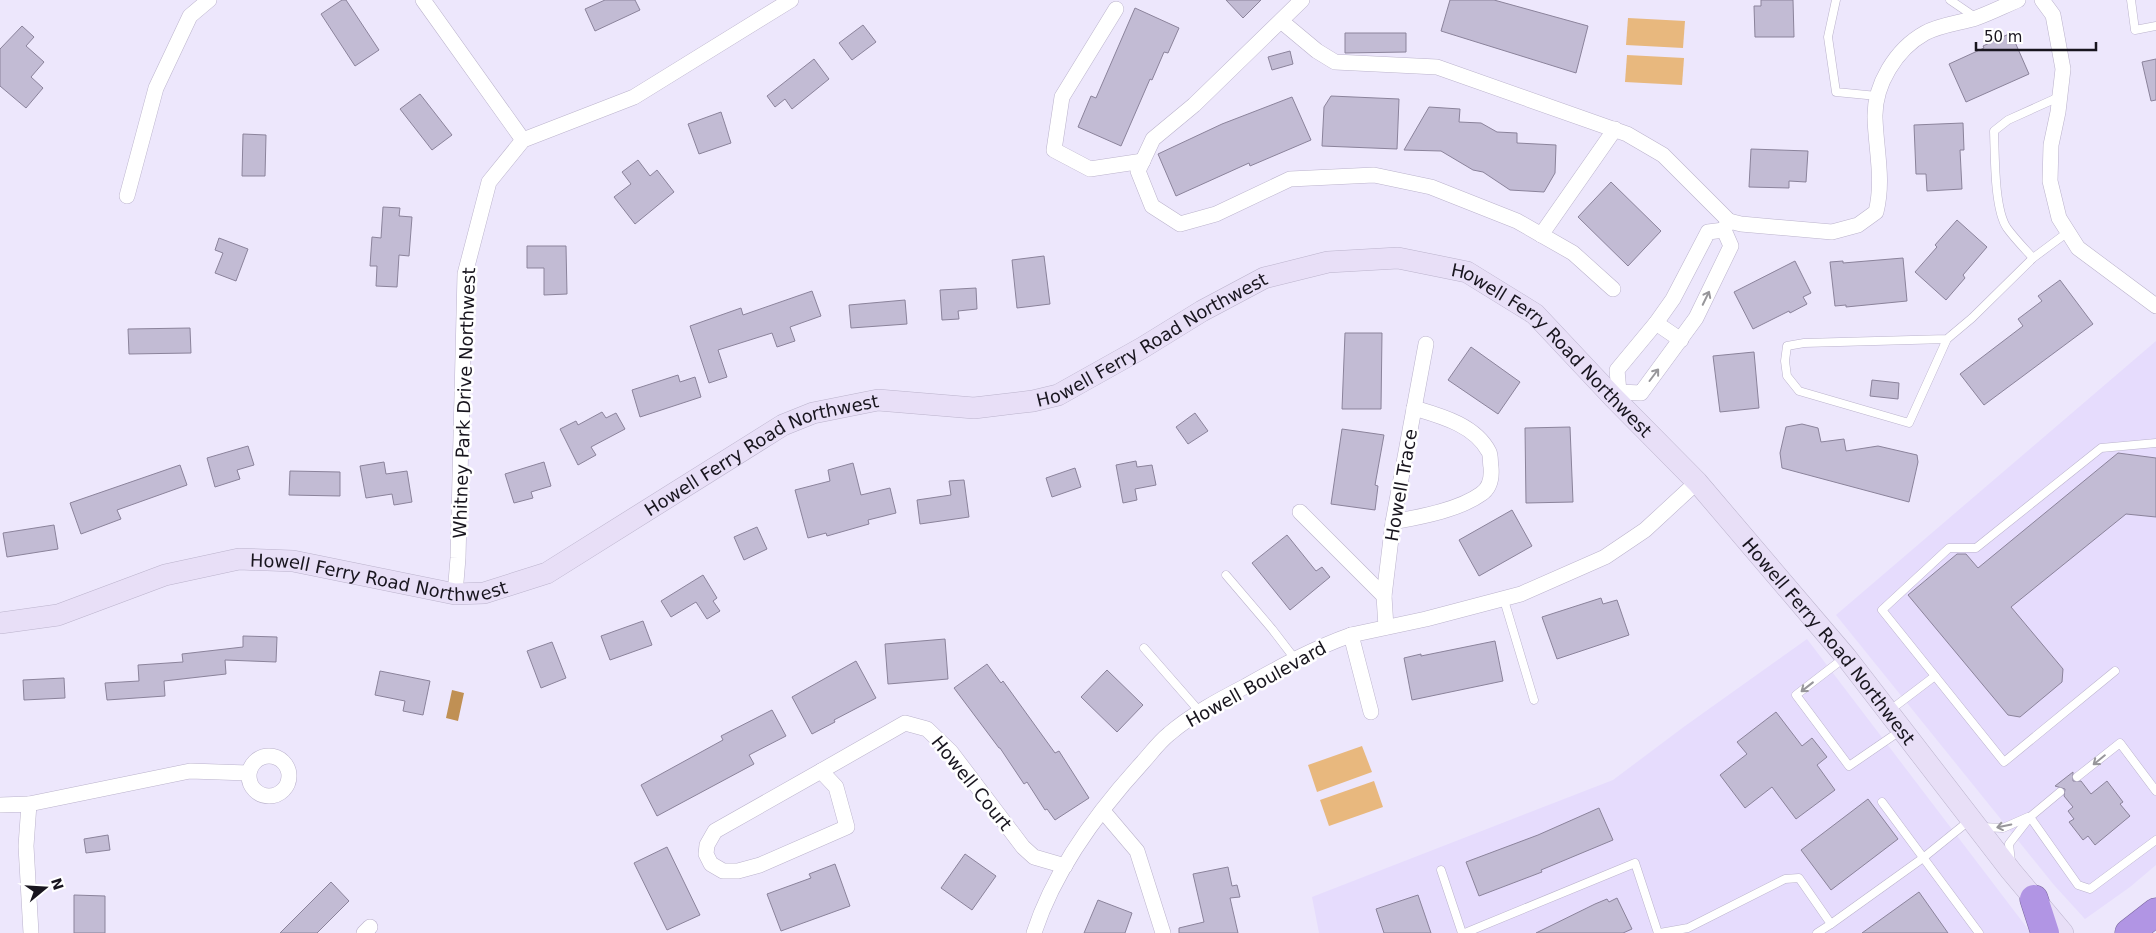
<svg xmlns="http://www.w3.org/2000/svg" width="2156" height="933" font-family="'DejaVu Sans',sans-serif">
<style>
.built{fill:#e6dcfd}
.green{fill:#e8b87e}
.water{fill:#c09054}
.building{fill:#c2bbd4;stroke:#8b839b}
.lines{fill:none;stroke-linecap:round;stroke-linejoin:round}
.lane-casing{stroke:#bbb3cc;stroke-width:9}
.street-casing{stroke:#bbb3cc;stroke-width:16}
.secondary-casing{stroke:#bbb3cc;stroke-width:22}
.highway-casing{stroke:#7b689f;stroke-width:29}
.lane{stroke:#fff;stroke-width:8}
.street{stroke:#fff;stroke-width:15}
.secondary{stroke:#e8dff7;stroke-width:21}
.highway{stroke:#b195e4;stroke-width:28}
.oneway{stroke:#97969a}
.labels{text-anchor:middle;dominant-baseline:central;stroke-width:5;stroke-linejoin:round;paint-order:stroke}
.street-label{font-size:18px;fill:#18151e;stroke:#fff}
</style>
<rect width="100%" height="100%" fill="#ede7fc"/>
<g class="built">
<path d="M2156,341V865L2130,887L2085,919L2054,885L1836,615Z"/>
<path d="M1807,639L2031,933H1319L1312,897L1613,780L1685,726Z"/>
</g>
<g class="green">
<path d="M1628,18L1685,21L1683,48L1626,45Z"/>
<path d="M1627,55L1684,58L1682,85L1625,82Z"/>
<path d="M1362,746L1372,772L1317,792L1308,765Z"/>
<path d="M1374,781L1383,807L1329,826L1320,800Z"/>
</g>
<path class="water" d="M452,690L464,693L458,721L446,718Z"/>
<g class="building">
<path d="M342,0H346L379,50L355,66L321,14Z"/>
<path d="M605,0H635L640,10L595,31L585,9Z"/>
<path d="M1226,0H1261L1243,18Z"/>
<path d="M1450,0H1494L1588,26L1576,73L1441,31Z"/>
<path d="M1761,0H1793L1794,37H1755L1754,6H1761Z"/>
<path d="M1135,8L1179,28L1168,53L1164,52L1152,80L1150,79L1121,146L1078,127L1091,96L1096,98Z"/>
<path d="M863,25L876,42L852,60L839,43Z"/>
<path d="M22,26L34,37L26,46L44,62L31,77L43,88L26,108L0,86V49Z"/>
<path d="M1345,33H1406V52L1345,53Z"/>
<path d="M2011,33L2029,74L1966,102L1949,64L1984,48L1983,46Z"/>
<path d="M1290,51L1293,64L1272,70L1268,57Z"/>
<path d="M814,59L829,79L792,109L785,99L775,107L767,96Z"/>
<path d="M2156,59V100L2151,101L2142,62Z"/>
<path d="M420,94L452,135L432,150L400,109Z"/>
<path d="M1331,96L1399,99L1397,149L1322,146L1324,107Z"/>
<path d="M1292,97L1311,140L1250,166L1249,163L1176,196L1158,154L1222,124Z"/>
<path d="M1429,107L1460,109L1459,122L1481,123L1497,132L1517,133V143L1556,145L1555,173L1544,192L1510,190L1483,172L1473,170L1441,151L1404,150Z"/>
<path d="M721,112L731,143L699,154L688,124Z"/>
<path d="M1963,123L1964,150H1960L1962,189L1927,191L1926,174H1916L1914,125Z"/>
<path d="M243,134L266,135L265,176H242Z"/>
<path d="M1751,149L1808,151L1806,182L1789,181V188L1749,187Z"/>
<path d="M638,160L650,176L657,170L674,192L635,224L614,197L631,184L622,172Z"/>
<path d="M1611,182L1661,231L1628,266L1578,217Z"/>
<path d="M383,207L400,208L399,216L412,217L409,256L399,255L397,287L376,286L377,266H370L372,237L381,238Z"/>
<path d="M1957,220L1987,247L1963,275L1965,278L1946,300L1915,272L1937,247L1935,245Z"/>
<path d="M219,238L248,249L236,281L215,273L223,253L215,250Z"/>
<path d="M527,246H566L567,294L544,295V268H527Z"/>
<path d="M1044,256L1050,304L1017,308L1012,260Z"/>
<path d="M1903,258L1907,301L1846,307V305L1835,306L1830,262L1843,261V263Z"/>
<path d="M1795,261L1811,293L1803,297L1807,304L1790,313L1789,311L1753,329L1734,292Z"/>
<path d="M2060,280L2093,324L1984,405L1960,374L2023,326L2018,319L2042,301L2038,296Z"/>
<path d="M976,288L977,309L958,311L959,319L942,320L940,290Z"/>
<path d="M812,291L821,316L790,327L795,341L777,347L772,333L718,350L727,377L709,383L690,326L741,308L743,315Z"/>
<path d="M905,300L907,324L851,328L849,305Z"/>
<path d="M190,328L191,353L129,354L128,329Z"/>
<path d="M1345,333H1382L1381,409H1342Z"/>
<path d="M1471,347L1520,382L1498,414L1448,380Z"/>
<path d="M1754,352L1759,408L1720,412L1713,356Z"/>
<path d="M678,375L680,382L695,377L701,397L640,417L632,390Z"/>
<path d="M1872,380L1899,383L1898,399L1870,396Z"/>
<path d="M602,412L606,418L616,413L625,429L591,447L596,455L578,465L560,429L576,421L578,425Z"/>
<path d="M1195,413L1208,431L1188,444L1176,427Z"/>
<path d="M1802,424L1818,428L1821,442L1844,439L1846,451L1878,446L1917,455L1918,462L1909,502L1782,468L1780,453L1786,427Z"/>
<path d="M1570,427L1573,502L1526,503L1525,428Z"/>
<path d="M1342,429L1384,435L1375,485L1378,486L1375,510L1331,504Z"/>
<path d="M248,446L254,465L237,470L240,479L215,487L207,458Z"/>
<path d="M2118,453L2156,458V517L2126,514L2011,607L2063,669L2062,682L2020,717L2008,715L1908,595L1957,554H1966L1978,568Z"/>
<path d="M1136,461L1137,467L1152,465L1156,485L1135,489L1137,500L1123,503L1116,465Z"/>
<path d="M384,462L386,474L407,471L412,502L394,505L392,494L366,498L360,466Z"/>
<path d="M544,462L551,486L531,492L533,498L514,503L505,474Z"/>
<path d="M853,463L861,495L890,488L896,513L868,520L869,524L827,536L826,533L808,538L795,490L830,481L828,470Z"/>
<path d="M180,465L187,485L117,510L121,519L81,534L70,503Z"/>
<path d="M1075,468L1081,487L1052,497L1046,478Z"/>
<path d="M290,471L340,472V496L289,495Z"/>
<path d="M964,480L969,517L920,524L917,500L951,495L949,481Z"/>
<path d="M1512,510L1532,546L1479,576L1459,540Z"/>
<path d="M54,525L58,549L7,557L3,533Z"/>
<path d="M757,527L767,549L744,560L734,537Z"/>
<path d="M1287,535L1316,571L1322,567L1330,577L1290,610L1252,563Z"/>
<path d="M703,575L717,598L713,601L720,611L707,619L696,602L671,617L661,601Z"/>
<path d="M1601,598L1603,604L1617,600L1629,635L1557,659L1542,617Z"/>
<path d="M643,621L652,645L610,660L601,636Z"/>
<path d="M243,636L277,637L276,662L225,660L226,674L164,681L165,696L107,700L105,683L139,681L138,665L183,662L182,654L243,647Z"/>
<path d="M945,639L948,679L888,684L885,644Z"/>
<path d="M1495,641L1503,681L1412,700L1404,658L1421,654V656Z"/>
<path d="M552,642L566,678L541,688L527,651Z"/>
<path d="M856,661L876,698L834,720L835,722L812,734L792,697Z"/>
<path d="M987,664L1001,683L1003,681L1055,753L1059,751L1089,798L1055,820L1047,809L1045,810L1027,782L1024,784L1000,748H999L954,688Z"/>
<path d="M1107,670L1143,705L1117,732L1081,697Z"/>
<path d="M380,671L430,681L423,715L403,711L405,701L375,695Z"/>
<path d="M64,678L65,698L24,700L23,680Z"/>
<path d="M772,710L786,736L749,755L754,764L657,816L641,785L723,740L721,736Z"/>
<path d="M1776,712L1802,746L1812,738L1827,757L1817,765L1835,790L1796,819L1772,787L1745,808L1720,775L1747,754L1737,742Z"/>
<path d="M2073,772V781H2081L2091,794L2107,781L2123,802L2120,804L2130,816L2095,845L2088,836L2083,840L2069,822L2074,819L2068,811L2073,807L2064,796L2065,789L2055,786Z"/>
<path d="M1868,799L1898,839L1831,890L1801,850Z"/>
<path d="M1599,808L1613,840L1541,870L1542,872L1479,896L1466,862L1538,835Z"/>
<path d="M108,835L110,850L86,853L84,839Z"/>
<path d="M667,847L700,915L667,930L634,863Z"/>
<path d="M965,854L996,876L972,910L941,888Z"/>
<path d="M835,864L850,906L781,931L767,894L811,878L809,874Z"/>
<path d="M1228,867L1232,886L1237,885L1240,897L1230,898L1238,933H1179V928L1204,922L1193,874Z"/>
<path d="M331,882L349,901L317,933H280Z"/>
<path d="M1919,892L1948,933H1862Z"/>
<path d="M74,895L105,896V933H74Z"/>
<path d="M1418,895L1431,933H1384L1376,909Z"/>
<path d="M1617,898L1632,929L1623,933H1536L1595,904L1607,899L1609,902Z"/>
<path d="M1098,900L1132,913L1125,933H1084Z"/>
</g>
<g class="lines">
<g class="lane-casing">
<g id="lane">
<path d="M1836,0L1828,37L1836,92L1877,96"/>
<path d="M1950,0L1975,17"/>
<path d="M2131,0L2135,30L2156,26"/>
<path d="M2033,258C2025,249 2015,239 2007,228C1994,209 1995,155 1994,131L2008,120L2059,97"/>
<path d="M1947,339L1804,343L1787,346L1785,361L1787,376L1799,391L1909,423L1947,339L1972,318L2033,258L2068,232"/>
<path d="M1226,575L1272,629L1295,659"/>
<path d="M1504,600L1534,700"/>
<path d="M1144,648L1200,712"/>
<path d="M1844,658L1796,695L1849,766L1900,731"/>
<path d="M2115,671L2004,762L1882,610L1949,548H1976L2101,448L2156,443"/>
<path d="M1889,711L1935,676"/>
<path d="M2077,777L2120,743L2156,791"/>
<path d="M1882,802L1979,933"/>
<path d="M2030,817L2078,885L2090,889L2156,840"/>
<path d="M1982,827L2003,828L2028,817"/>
<path d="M2011,862L2009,844L2030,817L2060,792"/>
<path d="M1441,870L1462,933"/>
<path d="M1831,924L1923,858L1970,820"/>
<path d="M1465,933L1635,863L1658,933"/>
<path d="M1660,933L1688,928L1785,879L1799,878L1831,924L1817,933"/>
</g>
</g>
<g class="street-casing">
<g id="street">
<path d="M423,0L523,140"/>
<path d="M1302,0L1194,105L1153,139L1138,171L1152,206L1180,224L1216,214L1290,179L1374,175L1431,187L1517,221L1573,253L1613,289"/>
<path d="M2042,0L2053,15L2063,69L2058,112L2051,145L2050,181L2059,218L2078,248L2156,306"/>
<path d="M1116,9L1062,97L1054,150L1090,169L1143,161"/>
<path d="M1281,21L1317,51L1335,62L1437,67L1627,134L1663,155L1729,221"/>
<path d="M127,196L156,88L190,16L209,0"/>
<path d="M1724,229L1729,221L1741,224L1832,232L1858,225L1876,212C1884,180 1876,150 1875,118C1874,85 1896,49 1925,33C1939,25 1959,23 1976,18C1990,13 2004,6 2018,0"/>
<path d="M1541,235L1615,129"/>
<path d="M1656,323L1681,340"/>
<path d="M1619,392L1641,393L1696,318L1731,246L1724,230"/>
<path d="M1613,397L1619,392L1617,370L1656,323L1673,299L1708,232L1724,230"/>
<path d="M1300,512L1384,596"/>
<path d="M1393,522C1419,517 1459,510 1481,494C1490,488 1492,478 1491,467C1490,463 1491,456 1489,452C1475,425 1441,416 1414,408"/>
<path d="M455,594L458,558L465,274L489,182L523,140L634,97L791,0"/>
<path d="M1386,627L1384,596L1393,522L1426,344"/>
<path d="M1351,635L1371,712"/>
<circle cx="269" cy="776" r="20"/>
<path d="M821,771L836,787L847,827L760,865L738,871H723L711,864L706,854L707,845L715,831Z"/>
<path d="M821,771L905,723L927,729L951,752L1023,847L1034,857L1065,866"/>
<path d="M29,804L190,771L248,773"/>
<path d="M0,805L29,804L26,846L31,933"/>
<path d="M1103,811L1137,851L1163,933"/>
<path d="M364,933L370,927"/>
<path d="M1034,933C1054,871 1099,810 1143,762C1151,753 1159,742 1169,734C1191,715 1219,700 1246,686C1280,667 1314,648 1351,635L1426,619L1521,594L1605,557L1645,530L1697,482"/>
</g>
</g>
<g class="secondary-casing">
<g id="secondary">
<path id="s1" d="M0,623L58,615L165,575L239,559L293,561L455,594L484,593L547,573L783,425L813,413L878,400L974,408L1033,401L1058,395L1142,348L1202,311L1264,278L1328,262L1398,258L1467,272L1535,314L1613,397L1697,482L1846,657L2011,871L2063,933"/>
</g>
</g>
<g class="highway-casing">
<g id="highway">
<path d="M2034,899L2045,933"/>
<path d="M2129,933L2156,912"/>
</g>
</g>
<use href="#lane" class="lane"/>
<use href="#street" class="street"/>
<use href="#secondary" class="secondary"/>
<use href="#highway" class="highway"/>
</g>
<defs><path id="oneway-shaft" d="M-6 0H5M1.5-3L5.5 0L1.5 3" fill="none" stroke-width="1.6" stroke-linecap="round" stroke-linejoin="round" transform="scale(1.25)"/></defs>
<g class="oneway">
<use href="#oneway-shaft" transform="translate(1706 298) rotate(-64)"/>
<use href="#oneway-shaft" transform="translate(1654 375) rotate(-53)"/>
<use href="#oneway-shaft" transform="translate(1807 687) rotate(142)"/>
<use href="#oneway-shaft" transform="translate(2099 760) rotate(141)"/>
<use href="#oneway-shaft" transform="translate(2004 826) rotate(168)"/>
</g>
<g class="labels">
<g class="street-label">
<text stroke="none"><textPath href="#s1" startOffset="1230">Howell Ferry Road Northwest</textPath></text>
<text stroke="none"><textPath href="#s1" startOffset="1680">Howell Ferry Road Northwest</textPath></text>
<text transform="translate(464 403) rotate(-88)">Whitney Park Drive Northwest</text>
<text stroke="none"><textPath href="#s1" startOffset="810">Howell Ferry Road Northwest</textPath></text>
<text transform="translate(1401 485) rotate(-80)">Howell Trace</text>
<text stroke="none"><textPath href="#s1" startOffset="390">Howell Ferry Road Northwest</textPath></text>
<text stroke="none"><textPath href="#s1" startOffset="2085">Howell Ferry Road Northwest</textPath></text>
<text transform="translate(1256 684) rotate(-29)">Howell Boulevard</text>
<text transform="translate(972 783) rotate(51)">Howell Court</text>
</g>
</g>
<g transform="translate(45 888) rotate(72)" stroke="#ffffff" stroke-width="4" paint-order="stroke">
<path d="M0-4L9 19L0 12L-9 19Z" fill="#18151e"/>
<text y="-8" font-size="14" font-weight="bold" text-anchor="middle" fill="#18151e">N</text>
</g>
<path d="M1976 42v8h120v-8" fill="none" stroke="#18151e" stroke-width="2.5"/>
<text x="1984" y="42" font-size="15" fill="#18151e" stroke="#ffffff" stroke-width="4" paint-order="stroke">50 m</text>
</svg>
